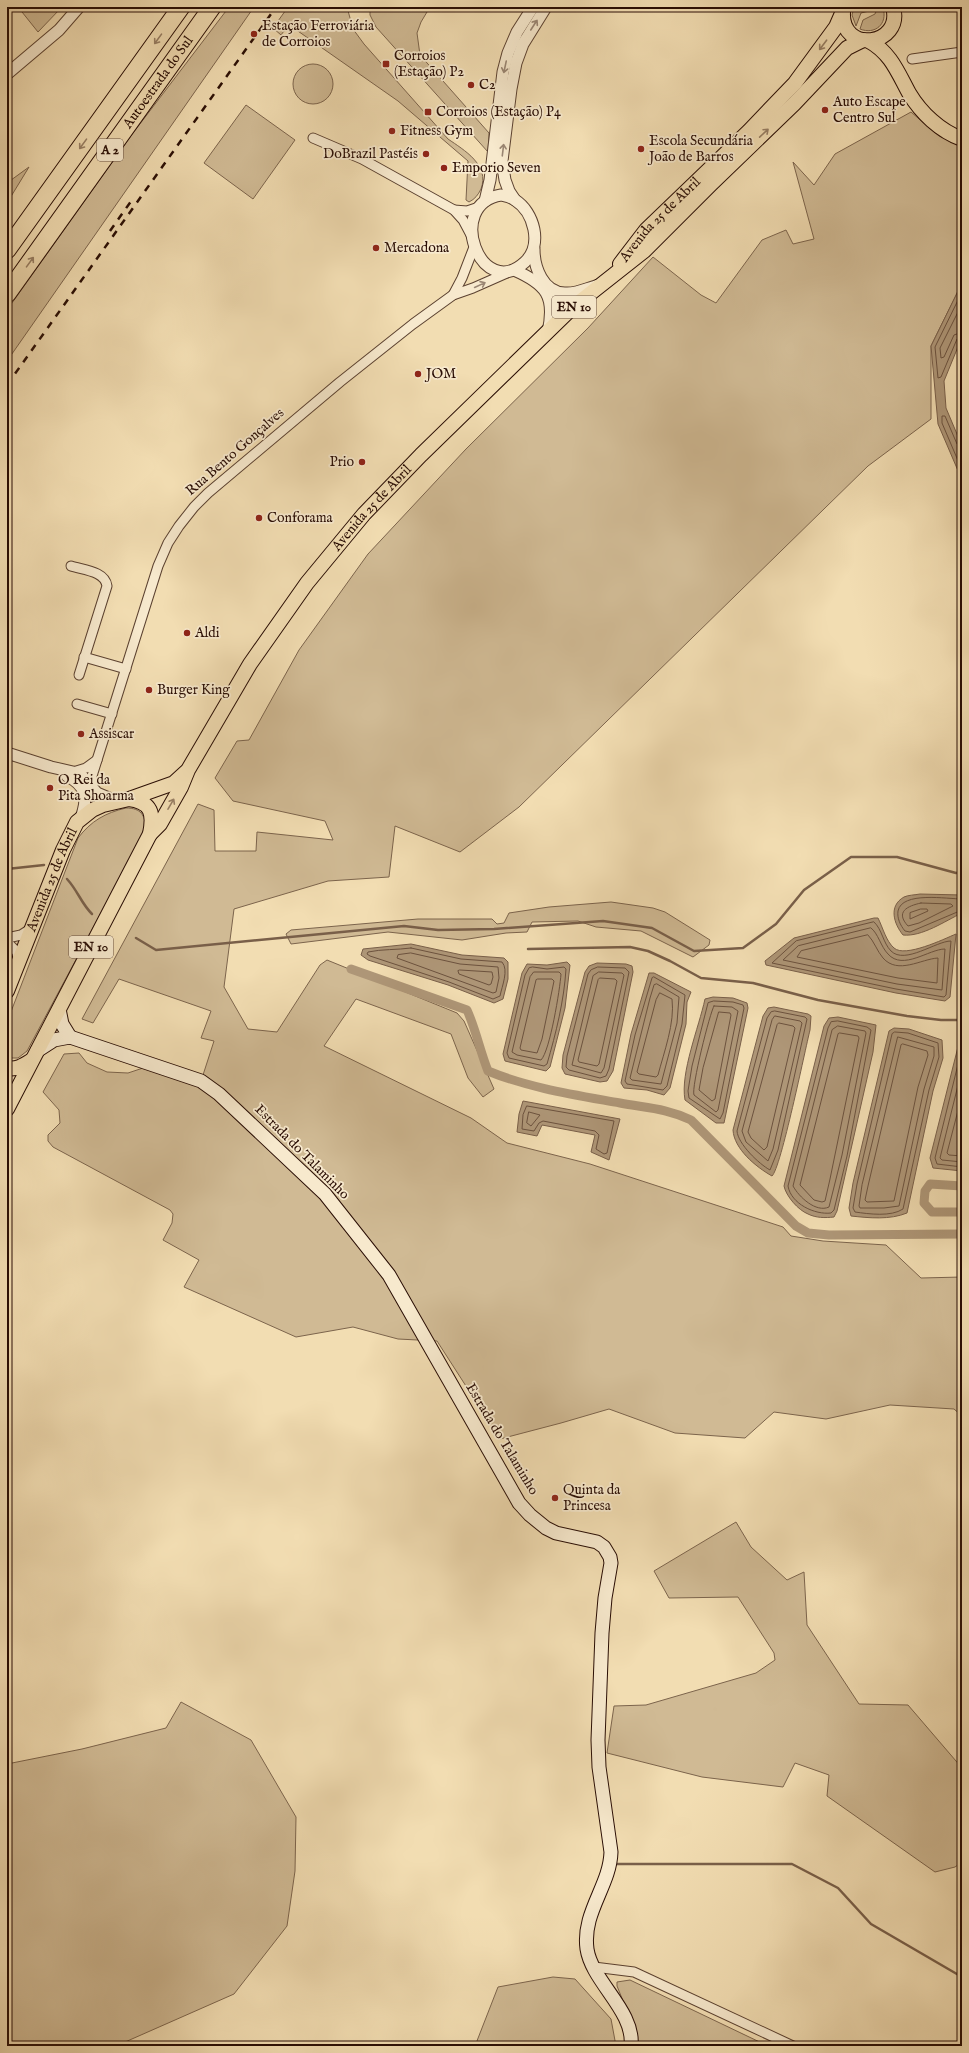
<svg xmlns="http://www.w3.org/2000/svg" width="969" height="2053" font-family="'IM FELL English',serif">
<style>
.green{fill:#d0ba94;stroke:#7c644c}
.water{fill:#ae9677;stroke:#795f49}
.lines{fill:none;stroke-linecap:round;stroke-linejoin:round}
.shore{stroke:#6c523e;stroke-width:1}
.stream{stroke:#795f49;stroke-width:2.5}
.canal{stroke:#ae9677;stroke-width:9}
.minor-casing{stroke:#5b4130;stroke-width:11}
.tertiary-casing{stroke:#5b4130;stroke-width:13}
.secondary-casing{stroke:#290d04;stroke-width:15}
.primary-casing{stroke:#290d04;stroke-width:16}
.motorway-casing{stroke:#290d04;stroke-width:19}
.minor{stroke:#f7e9cd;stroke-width:9}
.tertiary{stroke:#f7e9cd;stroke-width:11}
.secondary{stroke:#f7e9cd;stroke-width:13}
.primary{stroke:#f2ddb2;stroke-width:14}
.motorway{stroke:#f2ddb2;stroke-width:17}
.rail{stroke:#290d04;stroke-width:2.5;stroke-dasharray:7 7;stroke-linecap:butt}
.oneway{stroke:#9a8673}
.oneway2{stroke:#987f64}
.poi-dot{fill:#8f2418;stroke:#f7e9cd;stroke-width:1.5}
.labels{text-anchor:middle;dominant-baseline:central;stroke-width:3.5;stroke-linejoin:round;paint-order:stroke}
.shield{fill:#f7e9cd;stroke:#674f40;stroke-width:1}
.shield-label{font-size:13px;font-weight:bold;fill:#290d04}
.poi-label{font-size:14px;fill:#290d04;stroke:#f7e9cd;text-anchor:start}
.street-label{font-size:14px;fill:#290d04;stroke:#f7e9cd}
</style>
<rect width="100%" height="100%" fill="#f2ddb2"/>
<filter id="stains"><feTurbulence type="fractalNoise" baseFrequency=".005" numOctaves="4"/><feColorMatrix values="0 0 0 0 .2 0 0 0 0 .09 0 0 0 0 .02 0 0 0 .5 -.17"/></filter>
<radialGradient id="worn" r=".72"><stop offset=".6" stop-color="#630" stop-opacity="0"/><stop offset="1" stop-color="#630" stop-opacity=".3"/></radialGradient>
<g class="green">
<path d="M18,7H58L60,9L38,32Z"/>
<path d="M229,7H254L7,361V310L133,133Z"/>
<path d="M288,7H347L353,29L364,44L448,139C464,150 490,165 481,189C478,195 475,199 469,202L466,200L468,161L398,101L295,29L284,31L281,35L273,28Z"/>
<path d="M370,7H430L421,22L417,33L420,55L489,133L488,152L376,27L370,15Z"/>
<path d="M854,7H873L869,11L861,13L856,26L852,15Z"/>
<path d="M878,7L883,8C888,24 875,35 860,29L863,20L875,14Z"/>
<circle cx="313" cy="84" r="20"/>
<path d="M246,105L295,140L253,199L204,163Z"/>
<path d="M911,112L939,136L962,146V283L931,346V419L868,466L519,807L460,852L395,826L389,877L328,881L234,909L224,987L248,1029L277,1032L320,965L327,960L457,1013L464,1021L494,1089L483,1097L468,1078L451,1034L356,999L324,1046L471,1118L507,1143L590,1164L783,1227L791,1236L823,1241L886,1245L921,1278L962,1277V1416L954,1409L890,1405L826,1419L774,1412L745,1438L675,1433L609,1409L561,1423L500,1439L437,1341L398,1339L353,1327L296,1337L184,1287L199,1260L163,1240L172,1223L173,1214L170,1210L53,1147L48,1141V1135L60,1123L59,1110L43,1092L64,1054L79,1053L87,1063L107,1072L128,1073L143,1068L203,1075L214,1041L201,1038L211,1011L119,979L93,1023L82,1019L198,804L214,810L215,851H256L257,832L333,840L325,821L233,801L215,778L237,741L249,740L299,650L368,554L466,449L588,328L653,257L701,295L716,303L762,240L786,230L793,244L814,239L793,162L814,185L835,154Z"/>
<path d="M29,167L7,203V183Z"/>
<path d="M126,808C141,808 145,815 146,829L27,1051L18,1058H8L7,1022L78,838C91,821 105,813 126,808Z"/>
<path d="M611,902L653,908L665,912L710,940L709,945L693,957L641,931L596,927L578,921L532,922L527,932L506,933L462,940L388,932L291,944L286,934L291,930L418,919H492L497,924L504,923L509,913L549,907Z"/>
<path d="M736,1522L751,1547L787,1580L804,1572L807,1625L859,1704L908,1705L962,1768V1862L955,1867L935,1872L827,1796L829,1775L795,1763L783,1787L702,1777L607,1753L614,1706L646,1705L756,1673L775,1660L774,1653L738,1597L669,1598L654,1571Z"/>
<path d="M181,1702L251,1740L296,1817L295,1871L287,1926L234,1994L116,2046H7V1764L82,1749L166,1728Z"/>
<path d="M553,1977L575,1979L611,2019L616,2046H475L498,1987Z"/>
<path d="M630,1980L768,2046H639L636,2033L617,1986V1982Z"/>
</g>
<g class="water">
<path d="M962,283V337L944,381L946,408L962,446V480L938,424L931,346Z"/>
<path d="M920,894L962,895V913C945,921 922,937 903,935C894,924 888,906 904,897C908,895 915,895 920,894Z"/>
<path d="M874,918H878C883,928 886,941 894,948C905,958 944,939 956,934L950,997L945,1001L896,993L766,965L765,961L794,938Z"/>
<path d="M411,944L462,955L504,958L508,962V979L503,999L494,1003L448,985L368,960L361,955L363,949Z"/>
<path d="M567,962L570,965L565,1008L550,1067L546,1071L505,1061L503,1054L522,973L527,964L547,965Z"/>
<path d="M597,963L626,964L632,966L633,972L613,1071L607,1081L600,1082L565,1074L562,1068L563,1055L585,972L589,966Z"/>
<path d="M649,973H654L691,992L687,1002L686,1024L670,1088L664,1095L647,1090L624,1088L621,1083L631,1034Z"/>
<path d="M713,997L733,998L747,1003L748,1008L724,1123H716L685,1100C680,1073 699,1027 705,999Z"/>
<path d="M774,1007L808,1014L811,1016L810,1030C805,1050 781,1168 772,1176C756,1167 734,1149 733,1130L763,1016L768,1008Z"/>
<path d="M838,1017L876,1025L873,1052L837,1211L834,1217C825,1218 816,1218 808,1214C798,1210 786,1196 784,1186L824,1026L829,1018Z"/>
<path d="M894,1028L909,1029L942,1040L943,1058L933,1091L907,1213C890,1220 869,1218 851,1216L849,1208L853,1183L889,1031Z"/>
<path d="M962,1031V1171L933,1168L930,1158Z"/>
<path d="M523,1101L620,1119L609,1160L591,1152L595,1135L542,1125L537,1136L517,1132L519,1114Z"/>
</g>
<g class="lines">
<g class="shore">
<path d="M962,292L935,347L938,378L941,377L957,339L962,337"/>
<path d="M962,304L940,348L941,358L944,357L954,335L962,332"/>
<path d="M962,446L957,444L945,416H942V423L962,470"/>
<path d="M962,899C947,899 902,891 898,911C897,918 900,925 905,931L910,932L962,910"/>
<path d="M921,903L951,904L953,906L919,923L908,926C895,912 907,906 921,903Z"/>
<path d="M921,909H927L928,911L910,919V913Z"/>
<path d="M874,922C882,929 883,943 891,951C905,965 936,941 951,941L946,995L944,997L896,989L772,963L796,941Z"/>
<path d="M871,928C878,933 881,947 888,954C903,971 929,949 945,949L942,990L897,984L783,960L798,946Z"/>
<path d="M868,935C874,941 877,951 883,958C898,975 921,959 938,958L937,983L898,978L797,957L801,951Z"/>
<path d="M411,948L461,959L502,962C509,970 502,986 500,996L493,999L449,982L370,956L367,954L368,952C382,949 397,950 411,948Z"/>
<path d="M411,953L460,964L498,967L499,978L496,992L493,993L397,958L398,955Z"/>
<path d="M533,967L547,969L564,967L566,969C564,1001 556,1033 547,1064L544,1066L509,1058L507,1053L525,975L529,968Z"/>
<path d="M598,967L625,968L629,972L609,1069L606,1076L600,1078L569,1070L566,1067L567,1056L588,974L591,970Z"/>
<path d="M460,970L492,972L493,977L491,984L489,985L459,974L458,971Z"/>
<path d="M534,972H559L561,974C560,989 550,1051 541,1060L517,1055L512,1052L530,977Z"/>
<path d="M599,972L622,973L624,975L604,1068L601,1073L572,1065L593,976Z"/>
<path d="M654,977L685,995L682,1024L667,1086L663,1090L627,1084L625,1081L635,1035L652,978Z"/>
<path d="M600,978L615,979L617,981L599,1064L597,1066L579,1062L578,1060L598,980Z"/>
<path d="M538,979H552L554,981L542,1039L537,1053L521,1050L520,1048L536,980Z"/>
<path d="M657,984L679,997L677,1023L661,1084L632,1080L630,1078L650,998L654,985Z"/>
<path d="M660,993L672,999C675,1023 664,1052 658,1075L656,1077L639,1074L637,1072L656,1000Z"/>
<path d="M714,1001L733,1002L743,1005L744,1008L723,1113L720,1119L689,1098L688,1091L692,1066L708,1003Z"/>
<path d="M714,1006L732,1007L738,1011L718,1110L716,1112L694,1095C691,1088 710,1012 714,1006Z"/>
<path d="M775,1011L805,1017L807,1019L778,1150L770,1170C759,1164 738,1144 737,1131L767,1018L771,1012Z"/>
<path d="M719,1012L730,1013L731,1015L715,1099L712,1101L699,1090L703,1068Z"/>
<path d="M775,1016L800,1021L802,1023L773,1149L768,1161L746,1142L742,1131L772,1020Z"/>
<path d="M838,1021L867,1027L871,1030L847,1156L834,1210L831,1213C815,1215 791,1204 788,1186L828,1028L831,1022Z"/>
<path d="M779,1023L793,1026L795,1028L767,1147L764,1150L751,1138L748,1132L777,1025Z"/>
<path d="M838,1026L865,1031L866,1033L842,1155L829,1207C816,1213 799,1197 793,1186L832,1030Z"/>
<path d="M895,1032L908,1033L938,1043L939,1057L929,1090L903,1209C891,1217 869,1214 855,1212L853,1208L857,1184L892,1034Z"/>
<path d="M840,1033L858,1036L859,1038L830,1179L825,1201L822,1202L814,1200L800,1185L838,1034Z"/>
<path d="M898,1037L934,1047V1056L924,1089L899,1206L884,1208H860L859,1206L862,1185Z"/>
<path d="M903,1044L927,1051L928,1055L918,1087L894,1201L867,1202L865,1200L868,1186L901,1045Z"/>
<path d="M962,1048L935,1158L937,1164L962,1167"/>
<path d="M962,1069L940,1158L942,1160L962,1162"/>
<path d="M962,1095L947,1153L949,1155L962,1156"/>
<path d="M527,1106L614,1121L607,1153L604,1154L596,1149L599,1135L595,1131L543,1121L539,1123L534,1131L522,1129L523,1115Z"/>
<path d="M529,1112L540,1115L531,1126L527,1123Z"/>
</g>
<g class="stream">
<path d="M7,869L44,865"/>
<path d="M67,879C78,891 81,903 92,914"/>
<path d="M136,938L156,950L404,926L438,930L494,929L603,921L652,928L694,951L743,948L776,924L804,890L851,857H897L956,873L962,872"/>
<path d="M528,949L630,947L648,951L670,961L701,978L753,983L818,1000L907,1016L941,1020H962"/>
<path d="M615,1864H792L838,1888L871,1924L962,1977"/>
</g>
<g class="canal">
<path d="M351,969L467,1010C476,1030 480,1051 488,1071C529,1088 576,1095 620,1103C646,1108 666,1108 691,1120L796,1226L808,1233L829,1235L962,1234"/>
<path d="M962,1186L930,1184L925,1191L924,1203L932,1212H962"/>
</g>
<g class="minor-casing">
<g id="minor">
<path d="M912,59L962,52"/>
<path d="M313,138L362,159L454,210L463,220L472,237"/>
<path d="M454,210L467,211L479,207"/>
<path d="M453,295L462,278L474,247"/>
<path d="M71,566C83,570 105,571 107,586L79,675"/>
<path d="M84,657L126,669"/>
<path d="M77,704L112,714"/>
<path d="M97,760L158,566L168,543L179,526L194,507L208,493L340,382L413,324L453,295L473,288L507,273"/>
<path d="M73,772L86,768L97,760L92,776L93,788"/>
<path d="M7,938L21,935L32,928"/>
<path d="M7,942L17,952L18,960"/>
<path d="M594,1967L634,1972L793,2046"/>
</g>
</g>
<g class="tertiary-casing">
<g id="tertiary">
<path d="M7,74L59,30L79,7"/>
<path d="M501,195C505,196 511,197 515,200C534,212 543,245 525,262C481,303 444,204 501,195Z"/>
<path d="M515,200L509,191L505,180L502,161L511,89L516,63L523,44L546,7"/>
<path d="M485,201L490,180L503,72L508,53L517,32L533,7"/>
<path d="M534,249C534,267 543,293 565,293C577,294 587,288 599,285"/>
<path d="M514,270C546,284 556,296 548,332"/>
<path d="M7,753L51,767L73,772L83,777L97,793L116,801"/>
<path d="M67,776C87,786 88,798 81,818"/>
</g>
</g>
<g class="secondary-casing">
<g id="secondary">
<path d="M59,1009L62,1024L70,1037"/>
<path d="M37,1051L54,1040L70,1037L201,1081L219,1094L325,1194L389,1275L519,1503L530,1515L546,1528L556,1533L597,1542L604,1547L610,1557L611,1563L605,1598L602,1633L598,1740L599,1767L611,1852C610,1886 582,1912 587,1949C592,1982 635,2011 631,2046"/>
</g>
</g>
<g class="primary-casing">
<g id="primary">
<path d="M843,11C840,55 904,46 893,7"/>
<path d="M869,41C891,53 898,73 909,93C921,113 940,131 962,139"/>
<path id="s1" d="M620,264L646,230L749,131L795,83L836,27L843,11"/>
<path id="s2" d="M150,834L160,824L181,787L188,770L250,664L307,583L364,514L421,455L573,307L644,251L711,184L794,104L847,48L863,40"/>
<path id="s3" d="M7,991L63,850L77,822L92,810L103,805L129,799L174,783L186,772"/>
<path d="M7,1068C17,1070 24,1065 32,1060"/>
<path d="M7,1109L150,834C154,814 152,802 129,799"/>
</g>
</g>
<g class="motorway-casing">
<g id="motorway">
<path d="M7,250L181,7"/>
<path id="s4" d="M7,294L212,7"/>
</g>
</g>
<use href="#minor" class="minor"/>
<use href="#tertiary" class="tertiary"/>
<use href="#secondary" class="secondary"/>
<use href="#primary" class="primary"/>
<use href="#motorway" class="motorway"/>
<g class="rail">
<path d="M110,231L134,197"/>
<path d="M7,385L276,7"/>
</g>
</g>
<defs><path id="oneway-shaft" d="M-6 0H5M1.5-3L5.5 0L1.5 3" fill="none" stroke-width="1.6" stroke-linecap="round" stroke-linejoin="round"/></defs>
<g class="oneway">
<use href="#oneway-shaft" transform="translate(534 25) rotate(-57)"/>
<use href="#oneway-shaft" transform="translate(505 67) rotate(102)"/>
<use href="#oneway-shaft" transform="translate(503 150) rotate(-83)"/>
<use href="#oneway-shaft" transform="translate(480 285) rotate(-25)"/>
</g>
<g class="oneway2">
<use href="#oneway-shaft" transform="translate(158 39) rotate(126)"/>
<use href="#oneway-shaft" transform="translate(823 45) rotate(127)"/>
<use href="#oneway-shaft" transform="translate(764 133) rotate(-43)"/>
<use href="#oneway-shaft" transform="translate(83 144) rotate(126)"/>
<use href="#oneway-shaft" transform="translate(30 262) rotate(-54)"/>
<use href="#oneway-shaft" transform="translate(171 804) rotate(-60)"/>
</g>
<g class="poi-dot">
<circle cx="254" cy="34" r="4"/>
<rect x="382" y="60" width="8" height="8" rx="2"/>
<circle cx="471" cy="85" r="4"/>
<circle cx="825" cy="110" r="4"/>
<rect x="424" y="108" width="8" height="8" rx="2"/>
<circle cx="392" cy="131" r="4"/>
<circle cx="641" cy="149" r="4"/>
<circle cx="426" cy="154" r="4"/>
<circle cx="444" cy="168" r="4"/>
<circle cx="376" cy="248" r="4"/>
<circle cx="418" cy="374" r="4"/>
<circle cx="362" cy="462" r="4"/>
<circle cx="259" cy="518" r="4"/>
<circle cx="187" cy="633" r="4"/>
<circle cx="149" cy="690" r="4"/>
<circle cx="81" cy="734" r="4"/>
<circle cx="50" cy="788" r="4"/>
<circle cx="555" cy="1498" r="4"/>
</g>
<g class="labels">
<g class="shield">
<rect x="97" y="139" width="26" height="22" rx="3"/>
<rect x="552" y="296" width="44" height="22" rx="3"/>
<rect x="69" y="936" width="44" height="22" rx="3"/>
</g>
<g class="shield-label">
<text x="110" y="150">A 2</text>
<text x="574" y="307">EN 10</text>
<text x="91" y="947">EN 10</text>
</g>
<g class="poi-label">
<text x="262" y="26">Estação Ferroviária<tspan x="262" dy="16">de Corroios</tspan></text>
<text x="394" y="56">Corroios<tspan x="394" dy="16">(Estação) P2</tspan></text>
<text x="479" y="85">C2</text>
<text x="833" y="102">Auto Escape<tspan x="833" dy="16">Centro Sul</tspan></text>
<text x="436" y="112">Corroios (Estação) P4</text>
<text x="400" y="131">Fitness Gym</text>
<text x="649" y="141">Escola Secundária<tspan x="649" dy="16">João de Barros</tspan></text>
<text x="418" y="154" text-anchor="end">DoBrazil Pastéis</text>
<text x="452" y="168">Emporio Seven</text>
<text x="384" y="248">Mercadona</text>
<text x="426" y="374">JOM</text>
<text x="354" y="462" text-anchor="end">Prio</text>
<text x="267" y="518">Conforama</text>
<text x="195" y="633">Aldi</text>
<text x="157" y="690">Burger King</text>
<text x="89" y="734">Assiscar</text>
<text x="58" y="780">O Rei da<tspan x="58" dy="16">Pita Shoarma</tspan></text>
<text x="563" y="1490">Quinta da<tspan x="563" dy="16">Princesa</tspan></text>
</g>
<g class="street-label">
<text stroke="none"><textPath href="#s4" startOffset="260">Autoestrada do Sul</textPath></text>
<text stroke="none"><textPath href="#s1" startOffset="60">Avenida 25 de Abril</textPath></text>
<text transform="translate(235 452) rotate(-41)">Rua Bento Gonçalves</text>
<text stroke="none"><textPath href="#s2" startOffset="396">Avenida 25 de Abril</textPath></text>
<text stroke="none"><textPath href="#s3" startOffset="120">Avenida 25 de Abril</textPath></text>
<text transform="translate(302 1152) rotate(45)">Estrada do Talaminho</text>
<text transform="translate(502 1439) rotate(59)">Estrada do Talaminho</text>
</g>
</g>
<rect width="969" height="2053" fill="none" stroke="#f2ddb2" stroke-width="24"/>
<rect x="8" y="8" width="953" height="2037" fill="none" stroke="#290d04" stroke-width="2"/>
<rect x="12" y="12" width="945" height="2029" fill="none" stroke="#290d04"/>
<rect width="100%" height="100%" filter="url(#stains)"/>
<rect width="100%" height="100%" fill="url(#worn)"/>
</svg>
